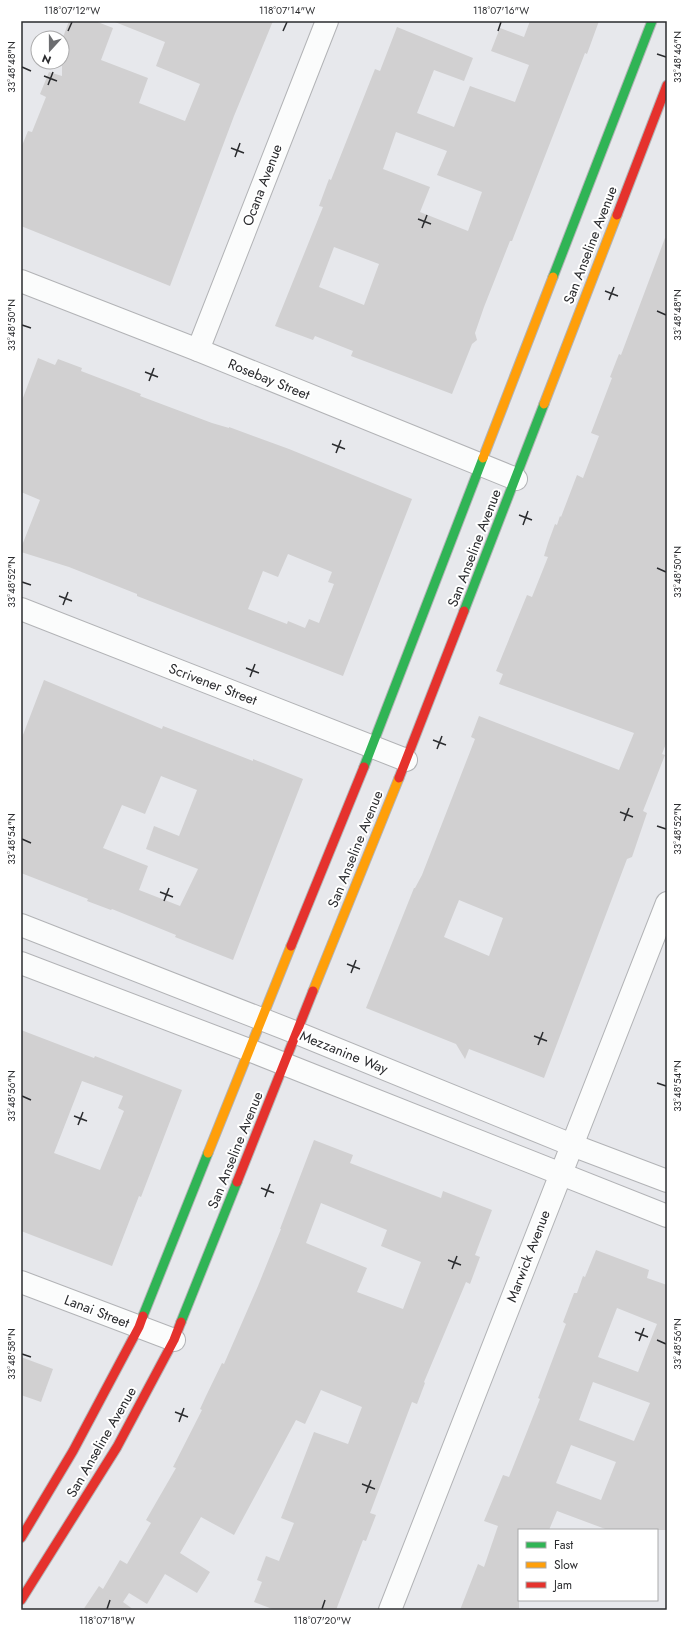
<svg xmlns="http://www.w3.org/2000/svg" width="688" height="1631" font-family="Jost,sans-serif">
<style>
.building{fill:#d1d0d1;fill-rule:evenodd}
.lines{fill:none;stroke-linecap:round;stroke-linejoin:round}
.street-casing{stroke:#b2b3b6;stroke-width:24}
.fast-casing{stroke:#b2b3b6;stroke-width:11}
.slow-casing{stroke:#b2b3b6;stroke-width:11}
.jam-casing{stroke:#b2b3b6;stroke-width:11}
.street{stroke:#fbfcfc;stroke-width:22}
.fast{stroke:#30b455;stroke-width:9}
.slow{stroke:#ff9f0a;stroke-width:9}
.jam{stroke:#e5322d;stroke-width:9}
.ticks{fill:none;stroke:#2a2b2e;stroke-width:1.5}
.labels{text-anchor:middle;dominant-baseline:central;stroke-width:4;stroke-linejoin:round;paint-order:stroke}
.street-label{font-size:14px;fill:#2a2b2e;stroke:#fff}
.neatline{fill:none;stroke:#2a2b2e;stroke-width:1.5}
.ticks-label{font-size:10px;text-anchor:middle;fill:#2a2b2e}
</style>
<rect width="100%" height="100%" fill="#e7e8ec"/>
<g class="building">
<path d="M69,21H95L113,28L101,60L148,78L139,103L185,121L200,84L156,66L165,42L115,22V21H273L234,116L170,286L21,226V148L28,131L32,132L46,97L40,94L49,72L62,76V40Z"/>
<path d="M530,21H599L587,54L585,53L512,241H510L484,307L475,333L477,340L472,344L452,394L351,356L353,351L315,336L313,340L275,326L323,207L319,206L329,179L331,180L375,69L380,71L397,27L473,58L464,81L434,70L417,113L454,127L470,86L515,102L529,65L491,51L500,28L524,37ZM396,132L447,151L437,175L482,192L468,231L420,212L430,187L383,169ZM334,247L379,264L364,305L319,287Z"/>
<path d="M665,238L667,239V741L662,754L665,755L643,811L647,813L632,857L627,859L544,1078L469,1049L465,1059L456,1044L366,1008L414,888H415L422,875L475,739L471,737L479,716L619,770L634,733L499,684L503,674L496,671L527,595L532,597L548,557L544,556L548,543L555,524L557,525L560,516L561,517L577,475L583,478L599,436L591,433L612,378L610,377L619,354L621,355ZM459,900L503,918L489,956L444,937Z"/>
<path d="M38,358L55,365L58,359L82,368L81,371L141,394L140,396L212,423L229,428V427L289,449L412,499L343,676L137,596V594L69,567L21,552V548L40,500L21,492V403ZM288,554L332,572L328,582L334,584L319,623L309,619L305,628L288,621L287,624L248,609L263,571L278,577Z"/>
<path d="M44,680L162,729L163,726L253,761V759L303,779L233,960L175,937L176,935L112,909L111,910L87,901L88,899L21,873V740ZM161,776L197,790L179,836L154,826L146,849L198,869L180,906L139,890L148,866L103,848L122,805L145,814Z"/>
<path d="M21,1030L94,1058L95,1056L182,1090L141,1197L139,1196L112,1266L21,1231ZM82,1081L123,1096L118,1108L124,1111L100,1170L54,1153Z"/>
<path d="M314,1140L353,1155L350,1163L441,1198L443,1191L492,1210L475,1255L480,1257L470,1284L466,1282L424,1382L425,1383L417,1404L412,1402L370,1513L376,1515L366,1541L363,1540L336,1610H275L254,1602L262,1582L257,1580L266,1556L279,1561L294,1523L281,1518L314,1432L348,1444L362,1407L321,1390L305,1424L296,1420L234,1535L201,1517L180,1553L210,1572L197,1593L165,1574L147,1604L129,1593L123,1602L134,1610H83L99,1586L103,1589L120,1560L127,1564L151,1523L146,1520L176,1468L173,1467L202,1410L200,1409L206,1396L222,1363L224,1364L258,1286L281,1229H280ZM321,1203L387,1230L381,1246L421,1262L403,1309L357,1292L367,1268L306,1243Z"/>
<path d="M596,1250L649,1270L647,1278L667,1285V1530H608L557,1511L549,1530H519V1610H460L478,1564L484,1567L498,1526L484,1521L503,1475L509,1477L540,1399L538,1398L566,1324L563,1322L574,1293H577L583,1276L585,1277ZM617,1308L657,1324L638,1372L598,1357ZM593,1382L650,1403L634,1441L579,1420ZM571,1445L616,1462L601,1500L556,1483Z"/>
<path d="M21,1357L53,1369L41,1402L21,1395Z"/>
</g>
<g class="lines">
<g class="street-casing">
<g id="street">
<path d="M21,281L198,350L516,479"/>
<path d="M198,350L327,21"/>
<path d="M21,609L406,760"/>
<path d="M21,925L297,1033L572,1145L667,1181"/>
<path d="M21,963L249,1050L667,1216"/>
<path d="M21,1282L174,1340"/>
<path d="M390,1610L667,903"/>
</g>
</g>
<g class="fast-casing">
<g id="fast">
<path d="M553,277L652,21"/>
<path d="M464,611L544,404"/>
<path d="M364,767L483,458"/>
<path d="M143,1316L208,1153"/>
<path d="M181,1322L237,1182"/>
</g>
</g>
<g class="slow-casing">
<g id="slow">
<path d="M544,404L617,215"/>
<path d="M483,458L553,277"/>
<path d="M313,991L399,778"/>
<path d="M208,1153L291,946"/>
</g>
</g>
<g class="jam-casing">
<g id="jam">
<path d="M617,215L667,85"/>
<path d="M399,778L464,611"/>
<path d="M291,946L364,767"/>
<path d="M237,1182L313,991"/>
<path d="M21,1538L73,1451L139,1327L143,1316"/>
<path d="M21,1600L117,1447L174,1340L181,1322"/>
</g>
</g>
<use href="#street" class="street"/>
<use href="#fast" class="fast"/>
<use href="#slow" class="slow"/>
<use href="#jam" class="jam"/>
</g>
<path class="ticks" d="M68,31L72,22M283,31L287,22M498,31L501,22M657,54L666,57M22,67L31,71M44,76L57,81M48,85L53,72M231,148L244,153M235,157L240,143M418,219L431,224M422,228L427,215M605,291L618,296M609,300L614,287M657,311L666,315M22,325L31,328M145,372L158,377M149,381L154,368M332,444L345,449M336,453L341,440M519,515L532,520M523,525L528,511M657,568L666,572M22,582L31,585M59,596L72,601M63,605L68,592M246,668L259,673M250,677L255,664M433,740L446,745M437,749L442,736M620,812L633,817M624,821L629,808M657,826L666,829M22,839L31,843M160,892L173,897M164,901L169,888M347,964L360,969M351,973L356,960M534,1036L547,1041M538,1045L543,1032M657,1083L666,1086M22,1096L31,1100M74,1116L87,1121M78,1125L83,1112M261,1188L274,1193M265,1197L270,1184M448,1260L461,1265M452,1269L457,1256M635,1332L648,1337M657,1340L666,1344M639,1341L644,1328M22,1354L31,1357M175,1412L188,1417M179,1422L184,1408M362,1484L375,1489M366,1493L371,1480M107,1609L110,1600M322,1609L325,1600"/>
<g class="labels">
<g class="street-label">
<text transform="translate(262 185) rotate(-69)">Ocana Avenue</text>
<text transform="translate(590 245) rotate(-69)">San Anseline Avenue</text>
<text transform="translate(269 379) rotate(22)">Rosebay Street</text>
<text transform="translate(474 548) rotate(-69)">San Anseline Avenue</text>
<text transform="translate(213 684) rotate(21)">Scrivener Street</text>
<text transform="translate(355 849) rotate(-68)">San Anseline Avenue</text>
<text transform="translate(344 1052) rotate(22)">Mezzanine Way</text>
<text transform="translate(235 1150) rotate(-68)">San Anseline Avenue</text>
<text transform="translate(528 1256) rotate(-69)">Marwick Avenue</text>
<text transform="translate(97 1311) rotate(21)">Lanai Street</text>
<text transform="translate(101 1442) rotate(-60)">San Anseline Avenue</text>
</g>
</g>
<rect width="688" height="1631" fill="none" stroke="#ffffff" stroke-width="44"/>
<rect x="518" y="1529" width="140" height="72" fill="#ffffff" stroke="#aaaaab"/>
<rect x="526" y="1542" width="20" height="6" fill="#30b455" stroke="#aaaaab"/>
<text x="554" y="1549" font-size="12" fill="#2a2b2e">Fast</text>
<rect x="526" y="1562" width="20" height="6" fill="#ff9f0a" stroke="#aaaaab"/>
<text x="554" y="1569" font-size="12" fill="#2a2b2e">Slow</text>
<rect x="526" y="1582" width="20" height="6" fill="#e5322d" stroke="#aaaaab"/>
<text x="554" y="1589" font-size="12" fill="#2a2b2e">Jam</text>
<g transform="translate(50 50) rotate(201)"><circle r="19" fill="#ffffff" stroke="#aaaaab"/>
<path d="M0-3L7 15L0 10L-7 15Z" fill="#6c6d70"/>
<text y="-6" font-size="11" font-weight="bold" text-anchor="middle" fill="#2a2b2e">N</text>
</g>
<rect x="22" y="22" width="644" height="1587" class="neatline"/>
<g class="ticks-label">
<text x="72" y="14">118°07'12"W</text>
<text x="287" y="14">118°07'14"W</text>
<text x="501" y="14">118°07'16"W</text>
<text transform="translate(677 57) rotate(-90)" y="4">33°48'46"N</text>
<text transform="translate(11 67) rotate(-90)" y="4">33°48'48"N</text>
<text transform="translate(677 315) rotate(-90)" y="4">33°48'48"N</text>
<text transform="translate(11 325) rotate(-90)" y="4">33°48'50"N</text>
<text transform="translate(677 572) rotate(-90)" y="4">33°48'50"N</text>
<text transform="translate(11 582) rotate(-90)" y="4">33°48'52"N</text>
<text transform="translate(677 829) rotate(-90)" y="4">33°48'52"N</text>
<text transform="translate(11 839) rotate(-90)" y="4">33°48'54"N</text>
<text transform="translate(677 1086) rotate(-90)" y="4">33°48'54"N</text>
<text transform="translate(11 1096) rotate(-90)" y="4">33°48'56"N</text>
<text transform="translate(677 1344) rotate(-90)" y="4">33°48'56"N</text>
<text transform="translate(11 1354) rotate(-90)" y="4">33°48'58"N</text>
<text x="107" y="1624">118°07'18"W</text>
<text x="322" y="1624">118°07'20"W</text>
</g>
</svg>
